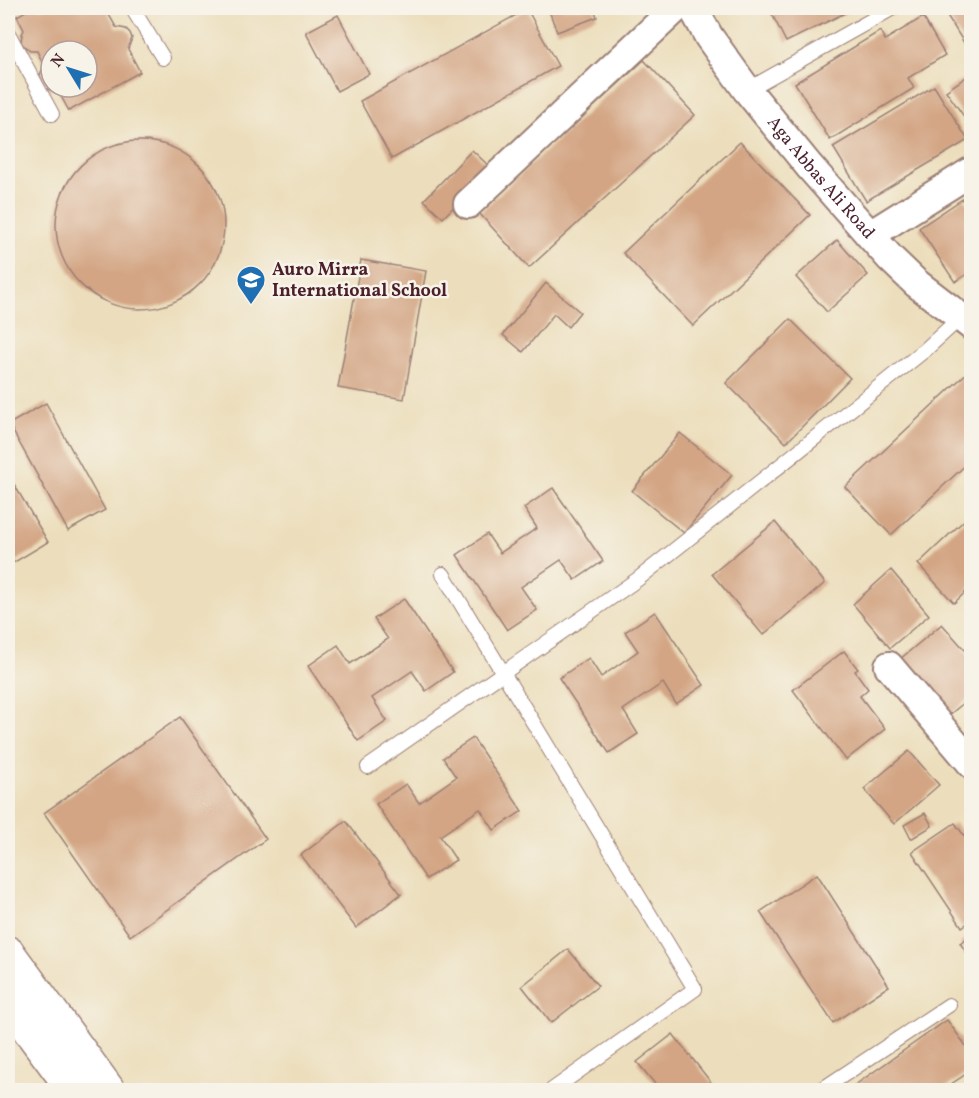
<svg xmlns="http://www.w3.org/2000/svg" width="979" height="1098" font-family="Vollkorn,serif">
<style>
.building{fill:#d3a584;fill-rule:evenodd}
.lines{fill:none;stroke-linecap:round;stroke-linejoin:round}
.lane-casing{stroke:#9b7e74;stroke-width:16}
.street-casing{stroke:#9b7e74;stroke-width:32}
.secondary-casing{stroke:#9b7e74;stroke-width:36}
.lane{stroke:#fff;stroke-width:14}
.street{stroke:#fff;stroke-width:28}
.secondary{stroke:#fff;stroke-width:33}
.labels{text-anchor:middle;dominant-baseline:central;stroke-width:5;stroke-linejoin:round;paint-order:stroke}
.street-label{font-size:18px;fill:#4a1f2b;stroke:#f7f3e8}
.poi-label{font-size:18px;font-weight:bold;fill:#4a1f2b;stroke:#f7f3e8;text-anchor:start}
</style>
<rect width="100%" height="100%" fill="#f7f3e8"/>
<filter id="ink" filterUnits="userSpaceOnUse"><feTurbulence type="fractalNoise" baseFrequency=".0167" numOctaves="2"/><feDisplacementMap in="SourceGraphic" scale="12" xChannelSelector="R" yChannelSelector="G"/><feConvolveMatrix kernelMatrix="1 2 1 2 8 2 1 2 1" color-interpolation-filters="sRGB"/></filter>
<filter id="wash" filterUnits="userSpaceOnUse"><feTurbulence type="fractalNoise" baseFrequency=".008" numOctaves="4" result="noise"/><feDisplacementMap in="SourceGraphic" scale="24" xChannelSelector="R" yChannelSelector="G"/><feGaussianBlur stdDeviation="1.35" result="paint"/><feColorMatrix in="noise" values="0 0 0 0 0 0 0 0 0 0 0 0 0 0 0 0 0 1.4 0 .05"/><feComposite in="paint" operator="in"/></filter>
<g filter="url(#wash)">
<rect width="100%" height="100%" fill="#ecdebc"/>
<g id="blocks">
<g class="building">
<path d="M31,8H111L108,13L116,27L126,29L130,33L132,38L128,49L140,72L69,111L57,89L51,90L45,88L39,77L44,66L37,51H30L21,43L22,34L24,30L17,16ZM51,51H87V87H51Z"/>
<path d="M548,8H594L597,17L557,32Z"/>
<path d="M769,8H855L786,42Z"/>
<path d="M946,8H972V43L966,46L943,9Z"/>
<path d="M527,9L558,66L392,159L360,101Z"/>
<path d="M338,15L369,74L337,91L306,32Z"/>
<path d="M923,17L945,55L908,78L914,88L830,140L795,83L880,31L885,40Z"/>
<path d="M644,60L695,115L529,268L479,213Z"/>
<path d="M972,73V128L946,91Z"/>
<path d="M934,86L968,140L866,201L833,147Z"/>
<circle cx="140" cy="225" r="84"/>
<path d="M740,142L810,215L693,326L623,253Z"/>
<path d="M472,150L491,168L443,218L424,200Z"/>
<path d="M964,198L972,209V271L955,282L919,228Z"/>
<path d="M837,240L868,275L827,312L796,277Z"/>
<path d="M361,260L426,271L404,399L338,388Z"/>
<path d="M546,283L580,312L568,327L554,314L523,352L503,335Z"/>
<path d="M790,319L850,378L786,443L726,383Z"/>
<path d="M972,368V459L891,535L845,487Z"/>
<path d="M46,403L105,510L68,531L9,424Z"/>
<path d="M680,433L732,475L684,533L632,491Z"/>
<path d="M8,474L48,542L8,566Z"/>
<path d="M553,488L603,561L575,580L561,560L521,587L537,610L507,630L457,555L487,534L500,553L537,528L524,508Z"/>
<path d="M972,513V586L954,603L918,564Z"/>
<path d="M775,522L825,583L763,635L712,574Z"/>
<path d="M891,570L929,615L890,648L853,604Z"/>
<path d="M404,599L453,672L426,691L412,671L372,698L387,721L358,741L308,666L338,645L350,664L388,639L374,619Z"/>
<path d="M655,612L704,685L676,704L663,683L623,710L638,734L609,753L559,678L589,658L601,677L638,651L625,632Z"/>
<path d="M942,624L972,658V696L948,716L900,659Z"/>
<path d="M844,651L858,669L855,671L868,689L860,696L885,729L846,760L793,690Z"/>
<path d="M180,717L266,839L130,936L44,813Z"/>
<path d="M473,738L522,811L494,830L480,809L440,836L456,860L426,879L376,804L406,784L419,803L456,777L443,758Z"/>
<path d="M909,751L939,785L894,824L864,789Z"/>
<path d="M925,813L932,826L911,839L904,825Z"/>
<path d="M346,821L401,894L356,928L301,855Z"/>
<path d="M955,823L972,847V920L962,927L912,852Z"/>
<path d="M817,874L889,986L833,1023L760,912Z"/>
<path d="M972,935V961L960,943Z"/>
<path d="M568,949L598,986L551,1023L522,986Z"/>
<path d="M947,1020L972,1054V1070L942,1090H848Z"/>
<path d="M673,1034L717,1090H660L637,1062Z"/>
</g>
</g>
</g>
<g filter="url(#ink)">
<use href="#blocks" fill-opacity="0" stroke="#9b7e74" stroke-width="1.5"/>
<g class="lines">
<g class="lane-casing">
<g id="lane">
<path d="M132,8L163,58"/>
<path d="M8,33L52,114"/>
<path d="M747,90L893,8"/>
<path d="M443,574L695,989L552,1090"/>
<path d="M368,767L638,579L925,350L960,318"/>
<path d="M821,1090L949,1005"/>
</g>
</g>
<g class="street-casing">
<g id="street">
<path id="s1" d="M693,8L709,37L747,90L809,166L890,258L916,283L972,326"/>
<path d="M468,204L676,8"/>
<path d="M870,235L972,171"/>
<path d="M889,666L972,764"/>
</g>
</g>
<g class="secondary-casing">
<g id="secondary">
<path d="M8,953L108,1090"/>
<path d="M8,1001L74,1090"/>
</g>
</g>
<use href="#lane" class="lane"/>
<use href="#street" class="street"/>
<use href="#secondary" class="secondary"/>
</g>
</g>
<defs>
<g id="school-pin" transform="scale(1.5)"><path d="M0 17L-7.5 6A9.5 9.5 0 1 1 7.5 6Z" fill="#1f6fb2" stroke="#f7f3e8"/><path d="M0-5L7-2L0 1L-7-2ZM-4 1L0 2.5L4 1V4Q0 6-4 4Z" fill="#fff"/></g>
</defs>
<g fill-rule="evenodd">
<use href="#school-pin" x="251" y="280"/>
</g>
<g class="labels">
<g class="street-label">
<text stroke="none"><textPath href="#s1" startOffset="213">Aga Abbas Ali Road</textPath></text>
</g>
<g class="poi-label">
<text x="272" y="270">Auro Mirra<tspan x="272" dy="21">International School</tspan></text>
</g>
</g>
<rect width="979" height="1098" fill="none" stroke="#f7f3e8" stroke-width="30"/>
<g transform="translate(69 69) rotate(308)"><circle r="28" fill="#f7f3e8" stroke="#b29e9c" stroke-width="1.5"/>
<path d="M0-4.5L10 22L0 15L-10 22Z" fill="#1f6fb2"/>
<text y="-9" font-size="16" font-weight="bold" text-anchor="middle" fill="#4a1f2b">N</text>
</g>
</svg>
